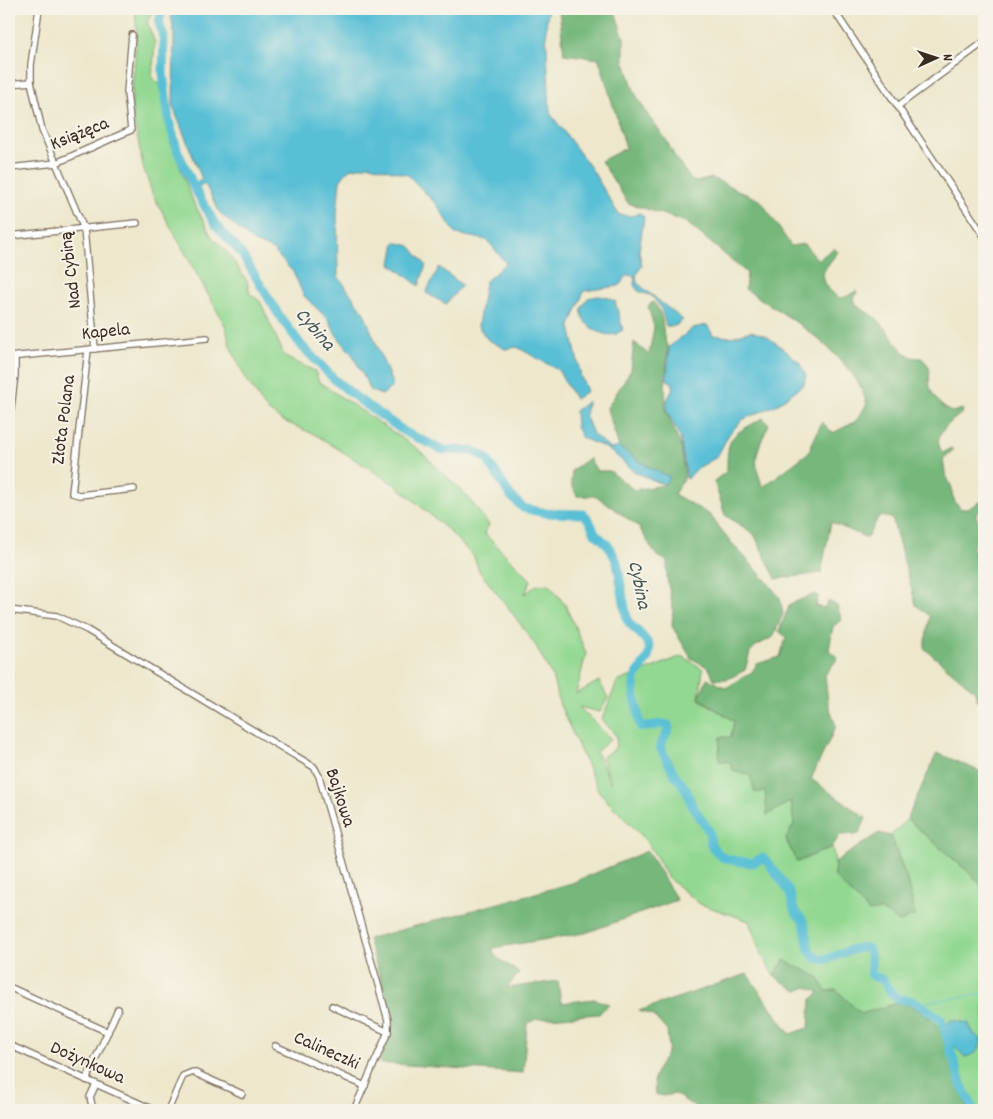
<svg xmlns="http://www.w3.org/2000/svg" width="993" height="1119" font-family="Dekko,sans-serif">
<style>
.green{fill:#93d892;stroke:#678158;fill-rule:evenodd}
.forest{fill:#76b87c;stroke:#58714d}
.water{fill:#58bfd5;stroke:#4a747a}
.lines{fill:none;stroke-linecap:round;stroke-linejoin:round}
.stream{stroke:#58bfd5;stroke-width:1}
.river{stroke:#58bfd5;stroke-width:9}
.minor-casing{stroke:#796c5b;stroke-width:8}
.minor{stroke:#fff;stroke-width:5.5}
.labels{text-anchor:middle;dominant-baseline:central;stroke-width:4;stroke-linejoin:round;paint-order:stroke}
.street-label{font-size:19px;fill:#3b2a1e;stroke:#f7f3e8}
.water-label{font-size:20px;font-style:italic;fill:#445755;stroke:#f7f3e8}
</style>
<rect width="100%" height="100%" fill="#f7f3e8"/>
<filter id="ink" filterUnits="userSpaceOnUse"><feTurbulence type="fractalNoise" baseFrequency=".02" numOctaves="2"/><feDisplacementMap in="SourceGraphic" scale="10" xChannelSelector="R" yChannelSelector="G"/><feConvolveMatrix kernelMatrix="1 2 1 2 8 2 1 2 1" color-interpolation-filters="sRGB"/></filter>
<filter id="wash" filterUnits="userSpaceOnUse"><feTurbulence type="fractalNoise" baseFrequency=".0096" numOctaves="4" result="noise"/><feDisplacementMap in="SourceGraphic" scale="20" xChannelSelector="R" yChannelSelector="G"/><feGaussianBlur stdDeviation="1.12" result="paint"/><feColorMatrix in="noise" values="0 0 0 0 0 0 0 0 0 0 0 0 0 0 0 0 0 1.4 0 .05"/><feComposite in="paint" operator="in"/></filter>
<g filter="url(#wash)">
<rect width="100%" height="100%" fill="#ede7cc"/>
<path class="green" d="M135,9H154L147,22L155,43L152,78L160,84L171,143L193,201L212,237L228,253L247,281L250,294L260,301L285,357L315,371L319,382L418,449L466,495L489,525L484,533L531,580L525,594L537,585L549,584L566,606L586,653L576,694L599,681L608,698L600,712L579,707L611,739L596,752L611,783L602,757L615,749L617,737L602,719L617,682L682,656L703,669L699,699L734,721C731,737 727,755 733,770L750,775L765,791L791,800L794,824L786,840L797,862L832,847L835,862L834,876L900,922L915,915L907,880L891,836L907,819L972,875L984,889V1110H968L901,1002L861,1014L837,990L826,991L784,961L774,976L761,954L749,921L700,904L668,878L656,856L643,837L609,803L598,790L560,705L552,676L536,646L508,607L479,571L474,557L448,530L397,486L316,435L281,420L266,409L245,377L230,346L226,327L152,193L143,166L132,109V89L137,35ZM968,1023L974,1034L965,1057L959,1050Z"/>
<g class="forest">
<path d="M559,9H614L624,38V60L635,93L649,117L665,138L675,157L691,180L696,182L712,178L761,201L791,246L804,244L818,260L834,248L838,252C821,273 814,279 839,298L846,297L856,291L857,293L854,298L856,305C864,311 875,316 881,323C892,335 903,360 921,358C935,369 927,374 930,387C933,398 943,409 953,412L962,409L963,412C951,422 929,436 943,453L951,448L953,450L943,459L945,473L952,488V494L955,502L961,509H967L984,500V505L976,515C981,530 982,533 973,546L981,574L984,578V706L978,702L975,691L924,648L930,616L916,605L892,518L879,516L867,538L831,522L821,573L776,579L754,534L725,515L714,481L727,471C727,433 732,436 763,418L769,424C757,451 751,458 763,487L808,453L822,422L833,433L856,421L867,404C864,396 861,386 856,379C827,339 786,315 745,289L747,273L686,222L628,203L601,161L626,148L599,59L564,54Z"/>
<path d="M653,302C668,319 659,333 668,347L665,387L666,411L681,447L685,477L674,494L710,515L729,540L764,578L780,598L783,614L773,637L756,646L750,652L745,670L728,679H714L709,668L691,658L672,626L673,609L667,578V561L656,555L638,526L596,496H577L571,483L572,470L589,458L597,471H610L634,490L664,485L670,477L647,466L619,447L607,408L631,370L634,342L649,355L654,327L648,306Z"/>
<path d="M815,594L818,596L816,606L824,608L829,601L837,606L842,620L833,626L829,650L838,658L825,675L828,703L836,726L811,779L866,818L859,834L840,835L832,847L797,862L786,839L794,824L791,801L767,815L765,791L755,793L750,775L733,770L730,762L719,761L720,737H731L734,721L699,698L707,678L726,688L752,672L757,664L780,657L786,637L779,631L790,604Z"/>
<path d="M937,753L984,773V889L972,875L907,819Z"/>
<path d="M879,833L891,836L907,880L915,915L900,922L881,910L869,912L834,876L835,862Z"/>
<path d="M647,851L677,900L585,933L493,948L494,955L519,973L507,988L558,981L561,1003L594,999L609,1004L599,1014L536,1019L527,1024L523,1073L379,1063L393,1031L394,1021L368,939L572,883Z"/>
<path d="M784,960L818,977L826,991L837,990L861,1014L901,1002L923,1011L940,1028L968,1110H696L695,1107L675,1094L663,1096L655,1094L654,1078L660,1064L665,1058L669,1048L667,1031L653,1015L639,1011L747,974L790,1034L809,1028L811,1000L819,992L807,987L797,991L774,976Z"/>
</g>
<g class="water">
<path d="M178,9H545L548,11L546,28L550,113L591,168L619,215L632,216L640,213L644,217L639,252L642,265L636,276L637,283L683,320L675,326H666L661,308L652,296L638,291L634,285L635,276L627,275L619,286L584,291L570,326L581,377L587,391L575,399L558,370L517,347L505,349L487,339L478,326L485,282L506,263L487,240L456,234L437,205L408,175L370,165L349,169L340,181L337,213L338,276L364,313L393,386L382,395L371,391L352,354L337,336L329,320L304,296L293,272L273,250L252,241L220,213L205,184L198,187L196,183L202,179L173,107L174,33L171,15Z"/>
<path d="M395,242L410,246L426,265L419,286L391,264Z"/>
<path d="M439,267L462,285L446,304L426,293Z"/>
<path d="M598,296L607,297L615,301L623,330C620,331 618,333 616,334C602,338 579,324 582,308C583,305 587,301 588,298Z"/>
<path d="M707,325L713,335L731,337L751,331L766,336L779,345L799,362L806,375L804,384L778,404L742,420L729,434L717,457L698,468L687,479L680,437L667,412V400L672,391L673,383L667,380L669,347L693,328Z"/>
<path d="M588,401L585,414L593,434L610,449L619,447L647,466L670,477L665,484L657,482L633,471L618,457L604,447L582,438L576,427L575,411Z"/>
<path d="M951,1020L968,1023L974,1034L981,1039C980,1052 977,1053 965,1057L948,1040L944,1028Z"/>
</g>
<g class="lines">
<path class="stream" d="M919,1004L933,1001L984,994"/>
<path class="river" d="M162,9L159,23L164,37L163,73L169,121L178,152L195,189L215,224L241,253L279,315L301,345L334,379L357,398L405,432L443,450L473,451L483,456L488,461L510,495L523,508L546,513L583,514L589,520L595,533L609,546L617,562L627,620C633,629 643,634 648,644C654,655 641,667 636,676C630,690 639,708 639,722L641,727C651,728 659,722 668,725L669,728L660,746L661,749L675,775L686,789L691,803L709,831L711,845L716,851L722,857L731,860L751,863L763,858C767,860 788,889 790,894C792,899 792,905 794,909C796,914 801,917 803,921C809,932 804,955 819,959C831,962 851,945 868,948C873,957 870,966 872,976L882,979L894,996L898,999L914,1001L941,1019L961,1084L974,1110"/>
</g>
</g>
<g filter="url(#ink)">
<g class="lines">
<g class="minor-casing">
<g id="minor">
<path d="M39,9L31,65V82L42,130L84,229L95,349"/>
<path d="M833,9L984,236"/>
<path d="M9,84L31,82"/>
<path d="M898,106L984,42"/>
<path d="M9,168L56,163L131,130L127,92L132,35"/>
<path d="M9,236L137,223"/>
<path d="M88,350L72,493L79,495L134,489"/>
<path d="M9,357L207,338"/>
<path d="M11,408L15,375V357"/>
<path d="M9,610L57,616L87,630L314,767L319,776L388,1020V1032L354,1110"/>
<path d="M9,987L108,1032"/>
<path d="M332,1006L388,1032"/>
<path d="M9,1045L154,1110"/>
<path d="M275,1046L365,1086"/>
<path d="M86,1080L118,1009"/>
<path d="M93,1110L90,1097L96,1084"/>
<path d="M168,1110L183,1076L193,1072L242,1094"/>
</g>
</g>
<use href="#minor" class="minor"/>
</g>
</g>
<g class="labels">
<g class="street-label">
<text transform="translate(80 135) rotate(-22)">Książęca</text>
<text transform="translate(72 270) rotate(-97)">Nad Cybiną</text>
<text transform="translate(106 333) rotate(-6)">Kapela</text>
<text transform="translate(65 420) rotate(-83)">Złota Polana</text>
<text transform="translate(339 798) rotate(72)">Bajkowa</text>
<text transform="translate(326 1052) rotate(24)">Calineczki</text>
<text transform="translate(87 1064) rotate(24)">Dożynkowa</text>
</g>
<g class="water-label">
<text transform="translate(314 330) rotate(49)">Cybina</text>
<text transform="translate(638 585) rotate(78)">Cybina</text>
</g>
</g>
<rect width="993" height="1119" fill="none" stroke="#f7f3e8" stroke-width="30"/>
<g transform="translate(936 58) rotate(87)" stroke="#f7f3e8" stroke-width="4" paint-order="stroke">
<path d="M0-4L9 19L0 12L-9 19Z" fill="#3b2a1e"/>
<text y="-8" font-size="14" font-weight="bold" text-anchor="middle" fill="#3b2a1e">N</text>
</g>
</svg>
